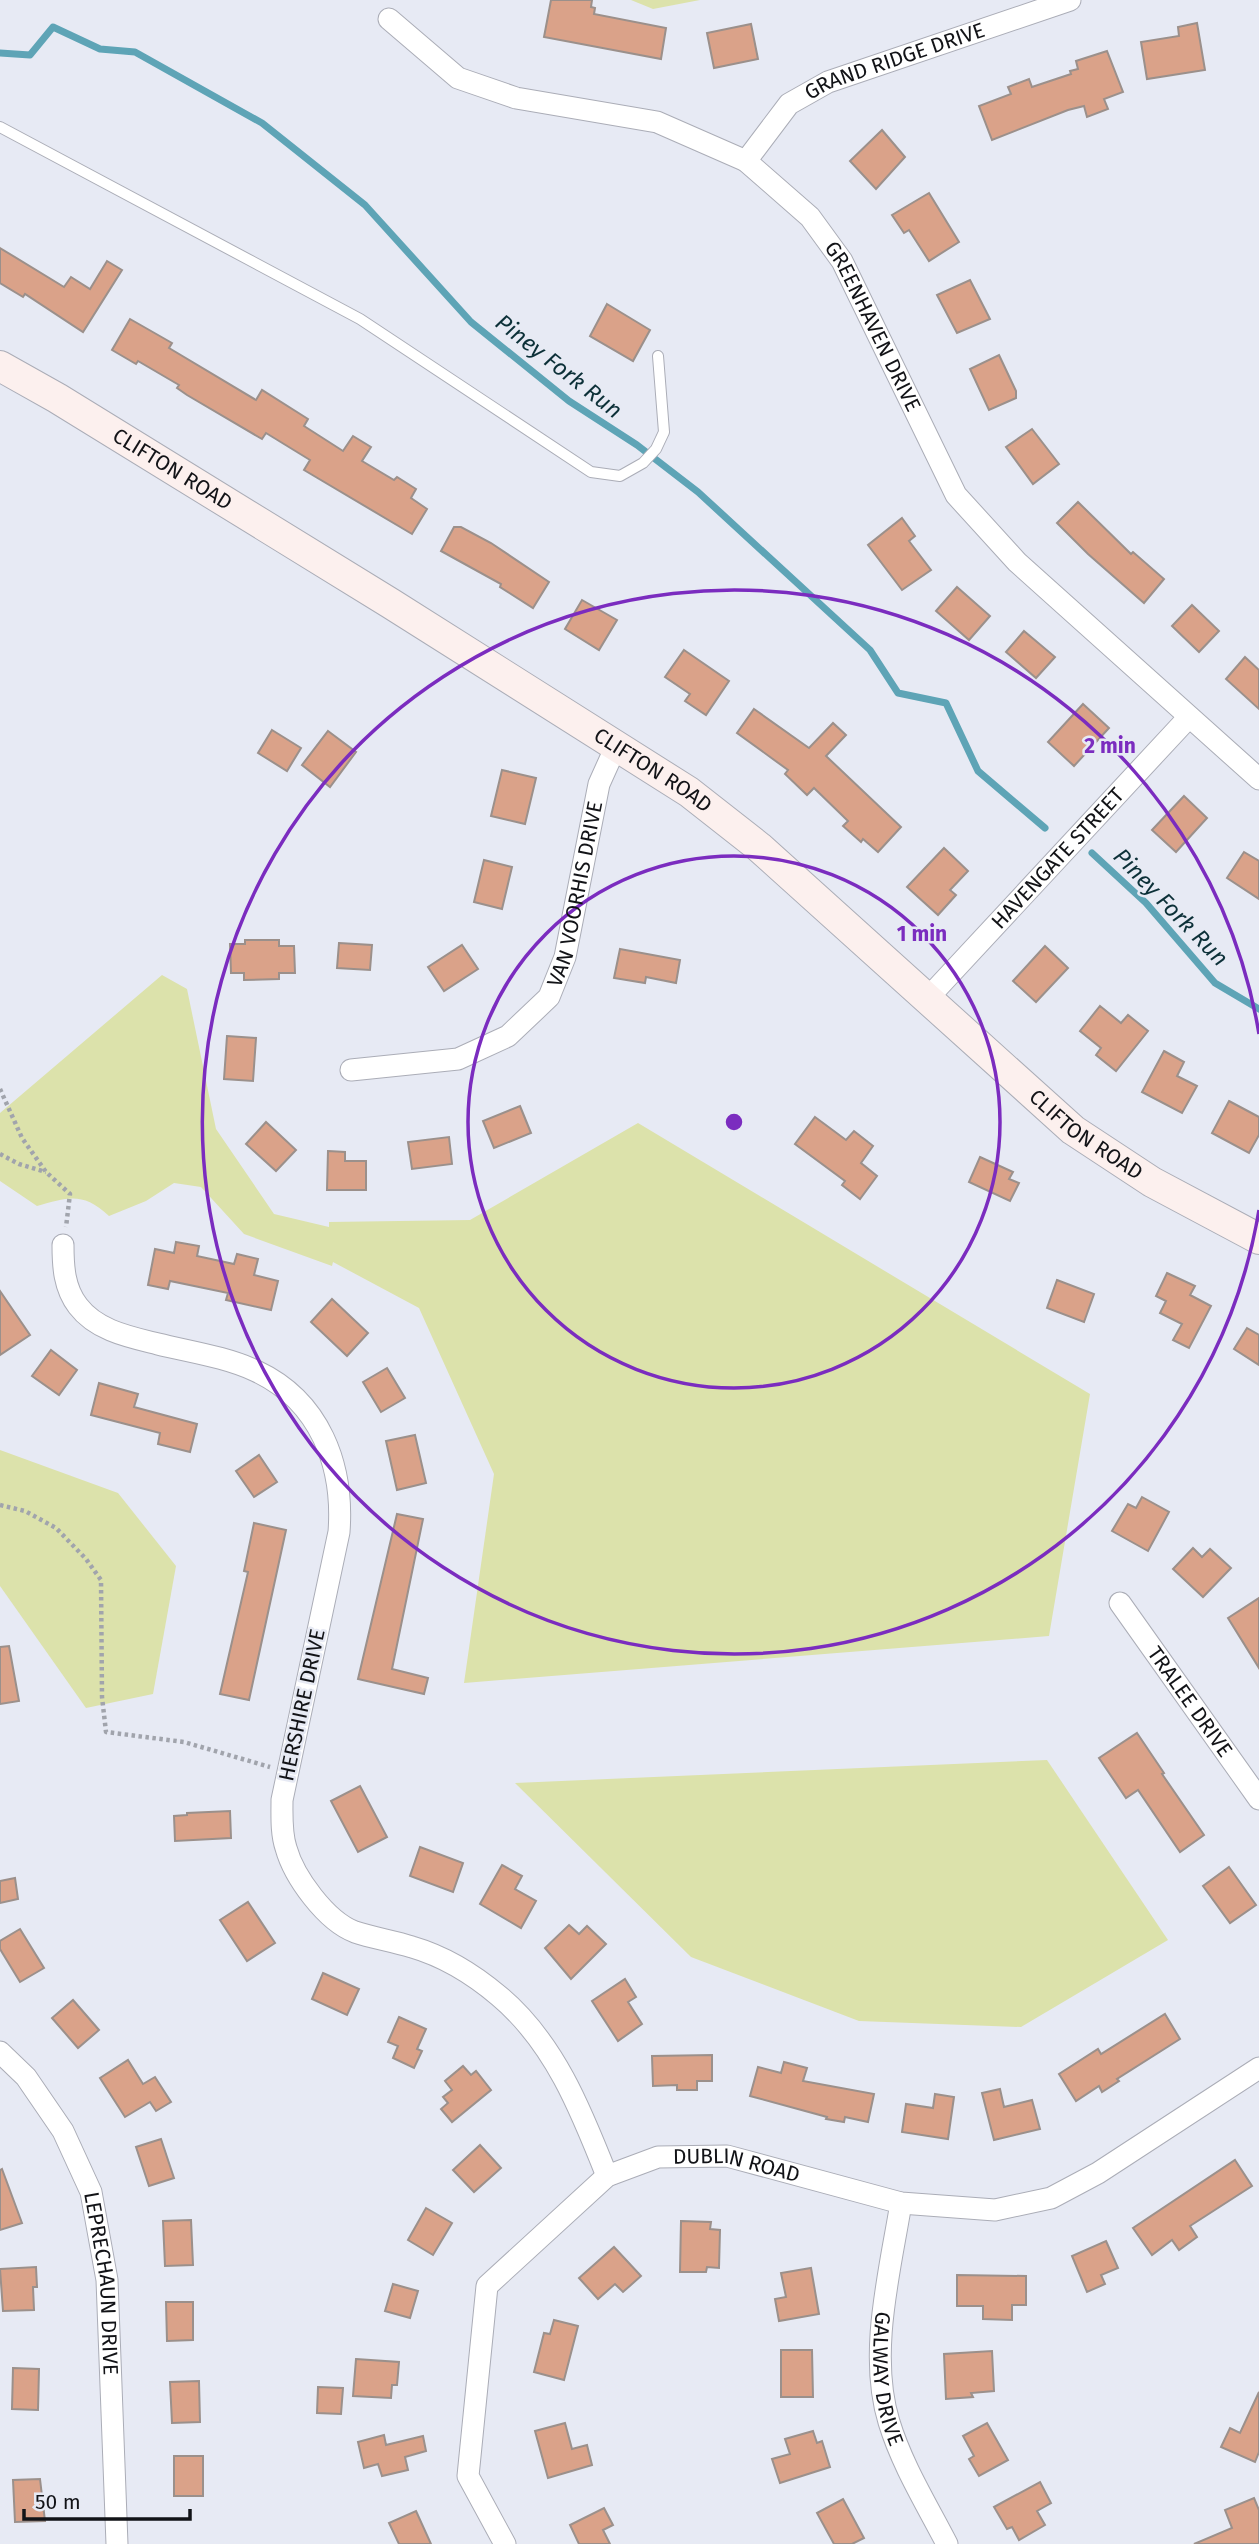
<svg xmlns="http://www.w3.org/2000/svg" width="1259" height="2544" font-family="'Fira Sans',sans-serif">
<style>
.green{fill:#dce2ab}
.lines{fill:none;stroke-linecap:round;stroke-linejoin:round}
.stream{stroke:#5ea4b6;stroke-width:7}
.building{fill:#daa289;stroke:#9b908b;stroke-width:2}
.lane-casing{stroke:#abadb7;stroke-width:12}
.street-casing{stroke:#abadb7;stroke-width:23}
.secondary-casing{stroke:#abadb7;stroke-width:32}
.path{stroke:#a1a4ac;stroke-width:4.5;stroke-dasharray:3.5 3.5;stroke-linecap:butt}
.lane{stroke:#fff;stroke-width:10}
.street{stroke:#fff;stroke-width:21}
.secondary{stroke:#fcf0ee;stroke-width:30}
.ring{fill:none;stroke:#7b2cbf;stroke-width:3.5}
.labels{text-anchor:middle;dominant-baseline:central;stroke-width:5;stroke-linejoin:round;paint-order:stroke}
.street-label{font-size:21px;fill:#121317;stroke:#e7eaf4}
.water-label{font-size:23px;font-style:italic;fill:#0c3038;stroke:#e7eaf4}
.centre{fill:#7b2cbf;stroke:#e7eaf4;stroke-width:3.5}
.ring-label{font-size:21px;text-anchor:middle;font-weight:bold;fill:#7b2cbf;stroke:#e7eaf4;stroke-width:5;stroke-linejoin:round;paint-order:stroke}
</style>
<rect width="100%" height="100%" fill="#e7eaf4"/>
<g class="green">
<path d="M631,0H700L653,9Z"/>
<path d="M162,975L187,989L216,1129L274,1214L329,1227V1222L470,1220L638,1123L1090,1394L1049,1636L464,1683L494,1474L419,1308L333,1262L332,1266L244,1234L201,1187L174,1183L146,1201L109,1216C83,1192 69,1197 37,1206L0,1181V1113Z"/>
<path d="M0,1450L118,1493L176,1566L153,1694L86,1708L0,1586Z"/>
<path d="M1047,1760L1168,1940L1021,2027L859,2021L691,1957L515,1783Z"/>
</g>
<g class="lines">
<g class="stream">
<path d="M0,53L30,55L53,27L100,49L135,52L262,123L365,205L471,322L569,401L637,445L698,492L870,650L898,693L946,703L978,771L1045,828"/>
<path d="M1092,853L1146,903L1215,983L1259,1009"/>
</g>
</g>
<g class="building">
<path d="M551,0H592L591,7L595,8L594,14L666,28L661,59L544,37Z"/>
<path d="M1197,23L1205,70L1147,79L1141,42L1179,36L1178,27Z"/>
<path d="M751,24L758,59L714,68L707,33Z"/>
<path d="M1107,51L1123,92L1104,99L1108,109L1087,117L1084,106L1068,110L992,140L979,106L1011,94L1008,87L1029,79L1032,87L1071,74L1070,71L1078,69L1076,61Z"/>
<path d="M882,130L905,157L876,189L850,161Z"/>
<path d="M929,193L959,242L929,261L909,230L904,233L892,215Z"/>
<path d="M0,248L64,287L71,277L90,289L107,261L122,270L83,332L25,294L23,297L0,283Z"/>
<path d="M970,280L990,319L957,333L937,295Z"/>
<path d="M607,304L650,330L633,361L590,336Z"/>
<path d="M130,319L172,343L169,348L256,400L262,390L308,419L304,426L343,451L353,436L371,447L362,461L394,480L397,477L416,489L411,498L427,509L412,534L304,470L310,460L266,433L262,439L187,395L177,388L179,385L138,361L136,364L112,350Z"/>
<path d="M999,355L1016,391V398L989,410L970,369Z"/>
<path d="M1032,429L1059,464L1033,484L1006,447Z"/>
<path d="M1078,502L1131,554L1133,552L1164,579L1144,603L1088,554L1057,523Z"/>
<path d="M902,518L915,536L909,541L931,570L902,590L868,545Z"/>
<path d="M454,527H461L491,543L549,582L533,608L500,587L501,584L441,551Z"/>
<path d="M957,587L990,616L969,640L936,611Z"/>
<path d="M582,600L617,620L599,650L565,629Z"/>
<path d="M1192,605L1219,631L1199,652L1172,626Z"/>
<path d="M1024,631L1055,657L1036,678L1006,652Z"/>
<path d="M684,650L729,681L706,715L685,701L690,694L665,677Z"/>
<path d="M1245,657L1259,670V709L1226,679Z"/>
<path d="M1083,704L1109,728L1074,766L1048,742Z"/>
<path d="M754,709L809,748L833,723L846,735L826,756L901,827L878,852L863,839L861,842L843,826L848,821L814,788L807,795L785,774L788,770L737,733Z"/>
<path d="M272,730L301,748L287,771L258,753Z"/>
<path d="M328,731L356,752L330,787L302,765Z"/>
<path d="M502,770L536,778L525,824L491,816Z"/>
<path d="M1184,796L1207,818L1176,852L1152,830Z"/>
<path d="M944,848L968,871L950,890L956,895L938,915L907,887Z"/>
<path d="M1244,852L1259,861V899L1227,878Z"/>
<path d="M484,860L512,867L502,909L474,902Z"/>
<path d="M245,940H279V946H294L295,973H279V979L244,980V973H231L230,944H245Z"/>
<path d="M339,943L372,945L370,970L337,968Z"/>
<path d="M462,945L478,969L444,991L428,967Z"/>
<path d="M1045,946L1068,968L1036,1002L1013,981Z"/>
<path d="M620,949L680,960L676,983L646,977L645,983L614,978Z"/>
<path d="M1100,1006L1121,1023L1128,1015L1148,1031L1116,1071L1096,1055L1101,1048L1080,1031Z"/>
<path d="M227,1036L256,1038L253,1081L224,1079Z"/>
<path d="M1164,1051L1184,1062L1177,1076L1197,1086L1182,1113L1142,1092Z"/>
<path d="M1229,1101L1259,1117V1135L1249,1153L1212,1133Z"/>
<path d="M520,1106L531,1133L494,1148L483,1121Z"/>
<path d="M815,1117L846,1140L854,1131L873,1146L861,1163L877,1176L860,1199L842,1185L845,1181L795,1144Z"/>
<path d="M266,1122L296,1150L276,1171L246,1144Z"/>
<path d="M449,1137L452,1164L412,1169L408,1142Z"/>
<path d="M328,1151L345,1152V1161H366V1190H327Z"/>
<path d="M980,1157L1013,1172L1009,1179L1019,1183L1010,1201L969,1182Z"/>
<path d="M176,1242L199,1246L197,1256L234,1264L237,1254L258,1259L254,1275L278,1281L271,1310L226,1300L228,1293L170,1281L168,1289L148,1285L155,1249L174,1253Z"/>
<path d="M1167,1273L1195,1286L1190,1295L1211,1306L1189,1348L1173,1340L1182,1324L1160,1313L1166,1301L1156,1296Z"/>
<path d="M1057,1280L1094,1294L1084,1322L1047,1308Z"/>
<path d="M0,1291L30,1335L0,1355Z"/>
<path d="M332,1299L368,1333L347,1356L311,1322Z"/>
<path d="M1247,1328L1259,1335V1365L1234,1349Z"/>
<path d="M51,1350L77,1370L59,1395L32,1376Z"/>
<path d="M387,1368L405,1398L381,1412L363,1382Z"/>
<path d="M99,1383L138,1394L134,1407L197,1424L190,1452L158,1444L160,1433L91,1415Z"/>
<path d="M415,1435L426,1483L397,1490L386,1441Z"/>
<path d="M259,1455L277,1482L254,1497L236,1471Z"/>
<path d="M1142,1497L1169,1512L1148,1551L1112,1531L1128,1504L1136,1508Z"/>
<path d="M397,1514L423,1519L392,1669L428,1678L424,1694L358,1679Z"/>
<path d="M254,1523L286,1530L249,1700L220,1694L248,1572L244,1571Z"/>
<path d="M1193,1548L1202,1557L1210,1549L1231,1568L1203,1597L1173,1569Z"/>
<path d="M1259,1598V1668L1228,1618Z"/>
<path d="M9,1646L19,1701L0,1704V1647Z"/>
<path d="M1137,1733L1164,1773L1162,1774L1204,1835L1180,1852L1138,1790L1126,1798L1099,1758Z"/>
<path d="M360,1786L387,1837L358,1852L331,1801Z"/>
<path d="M230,1811L231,1838L175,1841L174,1816L187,1815V1813Z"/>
<path d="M420,1847L463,1863L453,1892L410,1876Z"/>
<path d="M502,1865L522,1876L515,1889L536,1901L521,1928L480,1904Z"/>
<path d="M1229,1867L1256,1905L1230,1923L1203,1886Z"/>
<path d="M15,1878L18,1899L0,1903V1881Z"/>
<path d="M248,1902L275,1943L247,1961L220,1920Z"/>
<path d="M569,1925L579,1934L587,1926L606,1944L571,1979L545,1948Z"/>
<path d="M20,1929L44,1968L20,1982L0,1949V1941Z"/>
<path d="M323,1973L359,1989L347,2015L312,1999Z"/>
<path d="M625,1979L636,1997L628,2002L642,2024L618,2041L592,2001Z"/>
<path d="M73,2000L99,2030L78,2048L52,2018Z"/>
<path d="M1165,2014L1180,2039L1117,2079L1119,2081L1102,2092L1099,2086L1076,2101L1059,2074L1098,2049L1101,2054Z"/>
<path d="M399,2017L426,2029L417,2049L422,2051L414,2068L393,2058L398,2046L388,2042Z"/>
<path d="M712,2055V2081H697V2090H677V2085L653,2086L652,2056Z"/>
<path d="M128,2060L143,2084L155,2077L171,2102L156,2111L150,2102L125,2117L100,2078Z"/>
<path d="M784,2062L807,2068L803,2081L874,2094L868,2122L845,2117L844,2122L826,2119L827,2117L750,2096L758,2067L781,2073Z"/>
<path d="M463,2066L471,2075L476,2071L491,2090L452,2122L441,2109L448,2103L443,2097L452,2090L445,2081Z"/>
<path d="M1000,2089L1004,2107L1032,2100L1040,2129L994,2140L982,2093Z"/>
<path d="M935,2094L954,2097L948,2139L902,2132L906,2104L933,2108Z"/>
<path d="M161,2139L174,2178L149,2186L136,2147Z"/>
<path d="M480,2145L501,2168L474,2192L453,2170Z"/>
<path d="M1235,2160L1252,2186L1190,2226L1197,2237L1179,2250L1172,2240L1152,2255L1133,2228Z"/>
<path d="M2,2169L22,2223L0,2230V2170Z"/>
<path d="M426,2208L452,2223L433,2255L408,2240Z"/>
<path d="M191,2220L193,2265L165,2266L163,2221Z"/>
<path d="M681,2221L711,2222L710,2229L720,2230L719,2268L707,2267L706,2272H680Z"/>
<path d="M1106,2241L1118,2268L1101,2275L1105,2284L1087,2292L1072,2256Z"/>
<path d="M614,2247L641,2276L623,2292L615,2284L598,2299L579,2278Z"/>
<path d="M36,2267L37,2287H33L34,2310L3,2311L0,2269Z"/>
<path d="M811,2268L819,2314L779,2321L775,2299L786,2297L781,2273Z"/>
<path d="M957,2275L1026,2276V2305H1012V2320L983,2319V2306H957Z"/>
<path d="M393,2284L418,2291L410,2318L385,2311Z"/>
<path d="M166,2302H193V2340L167,2341Z"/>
<path d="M554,2320L578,2326L564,2380L534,2372L544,2333L550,2334Z"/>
<path d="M781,2350H812L813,2397H781Z"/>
<path d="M992,2351L994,2391L971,2393L973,2397L946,2399L944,2354Z"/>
<path d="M356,2359L399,2362L397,2385H392L391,2398L353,2396Z"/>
<path d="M13,2368L39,2369L38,2410L12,2409Z"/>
<path d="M199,2381L200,2422L172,2423L170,2382Z"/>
<path d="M318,2387L343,2388L341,2414L317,2413Z"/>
<path d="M1259,2392V2452L1255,2462L1221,2447L1230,2428L1240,2433Z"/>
<path d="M565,2423L572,2449L587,2445L592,2465L548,2478L535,2431Z"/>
<path d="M987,2423L1008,2460L979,2476L969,2459L974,2456L963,2436Z"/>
<path d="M813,2431L817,2443L822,2441L830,2467L780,2483L772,2459L790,2454L785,2439Z"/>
<path d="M384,2435L386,2445L423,2436L426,2451L405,2457L408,2470L382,2476L378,2464L364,2468L358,2442Z"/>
<rect x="174" y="2456" width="29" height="40"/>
<path d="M40,2479L45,2521L15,2522L13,2480Z"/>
<path d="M1040,2482L1051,2503L1037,2511L1045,2525L1019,2540L1012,2527L1007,2529L994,2507Z"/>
<path d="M1254,2498L1259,2510V2544H1194L1232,2528L1225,2510Z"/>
<path d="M843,2499L864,2538L852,2544H834L817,2513Z"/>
<path d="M604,2508L613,2525L603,2530L610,2544H579L570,2525Z"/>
<path d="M416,2511L431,2544H399L389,2523Z"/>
</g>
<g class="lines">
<g class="lane-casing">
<path id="lane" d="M0,127L360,319L591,472L620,476L643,463L656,449L664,432L658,356"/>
</g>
<g class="street-casing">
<g id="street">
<path id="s1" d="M389,19L458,78L516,98L657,122L746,161L810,217L842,261L956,495L1017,562L1259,779"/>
<path id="s2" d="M746,161L789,104L828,82L1070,0"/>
<path id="s3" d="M927,999L1189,717"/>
<path id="s4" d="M351,1070L458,1059L508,1036L549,997L565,957L599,784L617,744"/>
<path d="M63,1245C63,1266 64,1288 78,1306C97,1331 130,1337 158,1344C191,1352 226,1357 256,1371C320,1401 344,1465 339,1532L282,1800C282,1816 281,1833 286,1848C294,1877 326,1921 355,1932C373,1938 393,1941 412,1947C443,1956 473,1974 499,1996C554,2042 581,2110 607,2176"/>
<path id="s5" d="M1120,1603L1259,1799"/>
<path id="s6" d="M0,2052L26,2077L63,2131L91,2192L107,2280L117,2544"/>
<path id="s7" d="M901,2203C890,2271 868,2354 889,2422C902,2465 927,2505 947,2544"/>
<path id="s8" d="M505,2544L468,2476L487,2286L607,2176L658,2157L727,2156L901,2203L995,2210L1051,2198L1098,2173L1259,2068"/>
</g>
</g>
<g class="secondary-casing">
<g id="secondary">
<path id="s9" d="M0,366L57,398L390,603L689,792L759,847L1073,1130L1152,1182L1259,1239"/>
</g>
</g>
<g class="path">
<path d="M0,1089L22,1138L46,1172L70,1194L66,1227"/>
<path d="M0,1154L19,1164L46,1172"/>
<path d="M0,1505L25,1511L56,1528L86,1559L101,1580L102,1697L106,1732L184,1742L270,1767"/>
</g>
<use href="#lane" class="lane"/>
<use href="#street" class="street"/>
<use href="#secondary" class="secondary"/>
</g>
<g class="ring">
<circle cx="734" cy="1122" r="266"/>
<path d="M1259 1210A532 532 0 1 1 1259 1034"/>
</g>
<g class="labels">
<g class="street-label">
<text stroke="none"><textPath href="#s2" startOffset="186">GRAND RIDGE DRIVE</textPath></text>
<text stroke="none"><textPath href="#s1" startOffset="604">GREENHAVEN DRIVE</textPath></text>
<text stroke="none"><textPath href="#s9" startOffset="201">CLIFTON ROAD</textPath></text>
<text stroke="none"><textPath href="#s9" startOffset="768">CLIFTON ROAD</textPath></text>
<text stroke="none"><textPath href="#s3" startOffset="192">HAVENGATE STREET</textPath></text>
<text stroke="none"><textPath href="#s4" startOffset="326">VAN VOORHIS DRIVE</textPath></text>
<text stroke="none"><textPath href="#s9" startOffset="1335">CLIFTON ROAD</textPath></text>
<text stroke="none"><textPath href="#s5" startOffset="121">TRALEE DRIVE</textPath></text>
<text transform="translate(302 1705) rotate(-78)">HERSHIRE DRIVE</text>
<text stroke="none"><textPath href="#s8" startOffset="565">DUBLIN ROAD</textPath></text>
<text stroke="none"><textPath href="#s6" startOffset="261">LEPRECHAUN DRIVE</textPath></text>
<text stroke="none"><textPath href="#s7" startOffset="178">GALWAY DRIVE</textPath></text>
</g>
<g class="water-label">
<text transform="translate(559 366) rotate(38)">Piney Fork Run</text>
<text transform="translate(1171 907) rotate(46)">Piney Fork Run</text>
</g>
</g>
<circle cx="734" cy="1122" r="10" class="centre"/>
<g class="ring-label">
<text x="1110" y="753">2 min</text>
<text x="922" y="941">1 min</text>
</g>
<path d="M24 2509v10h166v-10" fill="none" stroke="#121317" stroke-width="3.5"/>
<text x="35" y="2509" font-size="21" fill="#121317" stroke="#e7eaf4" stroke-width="5" paint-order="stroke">50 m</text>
</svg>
